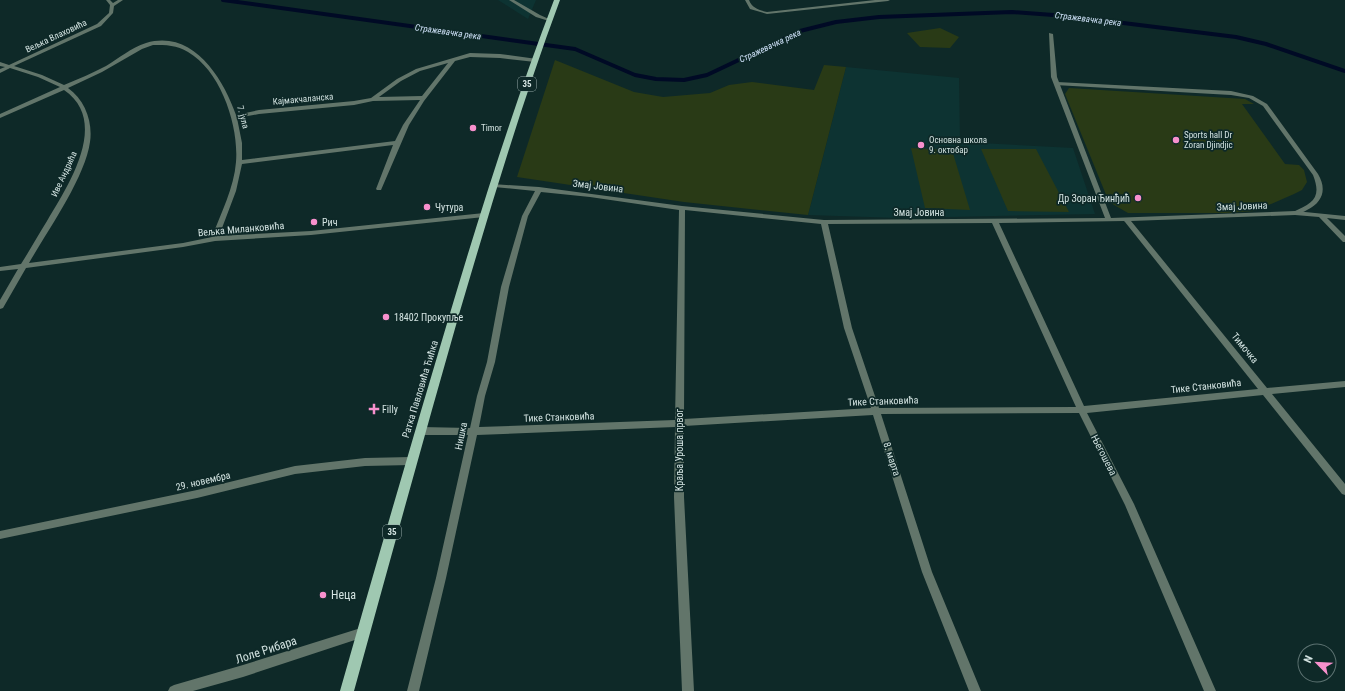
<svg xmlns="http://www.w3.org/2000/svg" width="1345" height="691" font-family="'Roboto Condensed',sans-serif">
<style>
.built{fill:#0d3332}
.green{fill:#293a16}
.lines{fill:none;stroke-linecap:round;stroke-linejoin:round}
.stream{stroke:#000a25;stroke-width:4}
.lane{fill:#62756a;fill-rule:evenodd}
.street{fill:#62756a;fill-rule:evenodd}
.primary{fill:#9fc8b1;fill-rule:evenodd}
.poi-dot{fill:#f790cd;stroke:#0e2928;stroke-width:1.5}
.labels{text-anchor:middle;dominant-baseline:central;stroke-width:3.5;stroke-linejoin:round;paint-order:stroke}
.far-water-label{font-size:9px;font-style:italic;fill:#cee1f8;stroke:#0e2928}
.far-street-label{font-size:9px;fill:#d3e3e1;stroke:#0e2928}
.shield{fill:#0e2928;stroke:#98abaa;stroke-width:1}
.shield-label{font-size:9px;font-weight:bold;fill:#d3e3e1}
.far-poi-label{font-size:9px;fill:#d3e3e1;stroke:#0e2928;text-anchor:start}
.street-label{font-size:10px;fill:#d3e3e1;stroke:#0e2928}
.poi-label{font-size:10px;fill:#d3e3e1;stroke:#0e2928;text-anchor:start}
.near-poi-label{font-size:12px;fill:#d3e3e1;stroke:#0e2928;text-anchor:start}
.near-street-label{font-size:12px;fill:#d3e3e1;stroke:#0e2928}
</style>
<rect width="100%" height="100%" fill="#0e2928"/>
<g class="built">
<path d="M498,0H536L528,19Z"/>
<path d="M846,67L959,78L960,142L1073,148L1095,214L900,218L808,215Z"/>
</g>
<g class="green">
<path d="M940,28L959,37L950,48L920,47L907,33Z"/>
<path d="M555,60L634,92L663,97L710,93L729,85L752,82L814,90L824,65L846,67L808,215L684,202L517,177Z"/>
<path d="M1069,88L1245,99L1254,104H1242L1285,164L1299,165L1304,170L1307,182L1302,190L1294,194L1255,211L1225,213H1128L1109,202L1065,94Z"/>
<path d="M911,148L952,150L970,210L925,208Z"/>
<path d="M981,149H1036L1069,212L1008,211Z"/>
</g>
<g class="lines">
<path class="stream" d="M223,0L575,49L635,75L656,79L684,80L707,75L800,31L836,22L879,17L1012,12L1067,16L1236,37L1266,44L1345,71"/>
<g class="lane">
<path d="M509,0H514L540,15L551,20L549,21L536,17Z"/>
<path d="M1057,82L1231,91L1253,96L1267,104L1318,174C1327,189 1323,202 1307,210C1303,212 1298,215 1293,214V212C1313,203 1322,198 1313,175L1263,106L1249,98L1231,95L1055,85L1054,84Z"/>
</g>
<g class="street">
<path d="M106,0H110L113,3L118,0H123L114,6L113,13L101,26L14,66L42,75L64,85C78,79 93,73 106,66C119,58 131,48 146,43C193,29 223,78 236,115L259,110L354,101L371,98L397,79L416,69L470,53L500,54L537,59V61L535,62L500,58L470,57L455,61L424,101L409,125L381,190H377L376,189L393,145L242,164L236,191L219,236L311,231L484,213L487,215L484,217L311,235L215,241L183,247L26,268L3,308L0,309V300L18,269L0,271V267L21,264C30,250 38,235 47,221C67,187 111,122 64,90L0,118V114L60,87L38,77L10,68L0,73V69L5,67L0,66V62L9,65L97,24L109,13L110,5ZM153,45C166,45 177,45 188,52C221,71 239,126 236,162C234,188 221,213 212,237L183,243L29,263C48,230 85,178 90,142C93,122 85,100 68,88L102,72L142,49ZM448,63L422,96L379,97L401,81L420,71ZM420,100L403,125L395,141L242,160V143L237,118L259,114L354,105L373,101Z"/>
<path d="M745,0H749C752,8 759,10 767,12L875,0H890L888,1L767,14L750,9Z"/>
<path d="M1049,33L1053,34L1057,77L1111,218L1295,211L1345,216V220L1327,218L1345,236V242H1343L1319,217L1295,215L1131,221L1267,388L1345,381V387L1272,394L1345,484V495L1342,494L1263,395L1087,413L1134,504L1216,691H1204L1125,505L1079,413L881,414L932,572L981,691H969L922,572L873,415L684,426V497L694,691H682L674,497L675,427L477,435L446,578L419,691H407L436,578L468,435H421L418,434L417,431L418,428L421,427L470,428L477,396L487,362L501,287L522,216L535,191L494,187L491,185L492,184L539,187L682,206L824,220L1105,218L1051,77ZM541,192L590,197L679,210L675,420L479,427L485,396L495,362L509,287L528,216ZM685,210L821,224L844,328L871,408L684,419ZM1124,221L1125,222L1258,389L1084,406L999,223ZM992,223L1076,407L879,408L852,328L828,224Z"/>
<path d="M411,457L414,458L416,461L414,464L411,465L365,466L295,474L197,498L0,539V531L197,490L295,466L365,458Z"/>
<path d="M364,627L368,628L369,632L368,636L364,637L243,677L193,691H168L170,687L174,685L243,665Z"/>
</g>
<path class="primary" d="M554,0H560C522,102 491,206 460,311C424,437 389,564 354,691H340C376,564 413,437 451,310C482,206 515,102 554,0Z"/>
</g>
<g class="poi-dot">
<circle cx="473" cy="128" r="4"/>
<circle cx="1176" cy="140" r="4"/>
<circle cx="921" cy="145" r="4"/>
<circle cx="1138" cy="198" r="4"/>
<circle cx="427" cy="207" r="4"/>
<circle cx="314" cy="222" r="4"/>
<circle cx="386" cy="317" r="4"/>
<path d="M372 403h4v4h4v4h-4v4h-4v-4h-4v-4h4z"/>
<circle cx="323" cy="595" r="4"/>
</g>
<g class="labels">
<g class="far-water-label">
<text transform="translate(1088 19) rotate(7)">Стражевачка река</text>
<text transform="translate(448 32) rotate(8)">Стражевачка река</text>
<text transform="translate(770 46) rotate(-25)">Стражевачка река</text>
</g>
<g class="far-street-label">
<text transform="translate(56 36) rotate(-25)">Вељка Влаховића</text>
<text transform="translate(303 99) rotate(-5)">Кајмакчаланска</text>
<text transform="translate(243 117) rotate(75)">7. јула</text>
<text transform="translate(64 174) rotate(-65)">Иве Андрића</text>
</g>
<g class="shield">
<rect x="518" y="77" width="18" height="14" rx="3"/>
<rect x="383" y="525" width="18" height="14" rx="3"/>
</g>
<g class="shield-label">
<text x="527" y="84">35</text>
<text x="392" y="532">35</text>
</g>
<g class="far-poi-label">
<text x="481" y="128">Timor</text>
<text x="1184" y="135">Sports hall Dr<tspan x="1184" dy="10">Zoran Djindjic</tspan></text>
<text x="929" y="140">Основна школа<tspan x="929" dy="10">9. октобар</tspan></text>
</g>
<g class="street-label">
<text transform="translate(598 186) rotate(7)">Змај Јовина</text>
<text transform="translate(1242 206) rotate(-2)">Змај Јовина</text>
<text x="919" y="212">Змај Јовина</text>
<text transform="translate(241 229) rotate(-5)">Вељка Миланковића</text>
<text transform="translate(1245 348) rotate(51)">Тимочка</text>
<text transform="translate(1206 386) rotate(-6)">Тике Станковића</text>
<text transform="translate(420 389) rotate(-73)">Ратка Павловића Ћићка</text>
<text transform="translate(883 401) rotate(-2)">Тике Станковића</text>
<text transform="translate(559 417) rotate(-2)">Тике Станковића</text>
<text transform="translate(461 436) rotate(-78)">Нишка</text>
<text transform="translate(679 450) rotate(-90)">Краља Уроша првог</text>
<text transform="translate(1104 455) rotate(63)">Његошева</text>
<text transform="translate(892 459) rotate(72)">8. марта</text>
<text transform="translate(203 481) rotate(-13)">29. новембра</text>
</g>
<g class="poi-label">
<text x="1130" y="198" text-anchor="end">Др Зоран Ђинђић</text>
<text x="435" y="207">Чутура</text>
<text x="322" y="222">Рич</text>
<text x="394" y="317">18402 Прокупље</text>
<text x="382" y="409">Filly</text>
</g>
<g class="near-poi-label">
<text x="331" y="595">Неца</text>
</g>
<g class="near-street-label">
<text transform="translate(266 650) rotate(-18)">Лоле Рибара</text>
</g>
</g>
<g transform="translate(1317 663) rotate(294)"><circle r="19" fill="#0e2928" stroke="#5d7372"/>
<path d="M0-3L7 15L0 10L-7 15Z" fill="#f790cd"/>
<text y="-6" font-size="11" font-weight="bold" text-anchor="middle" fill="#d3e3e1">N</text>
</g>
</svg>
